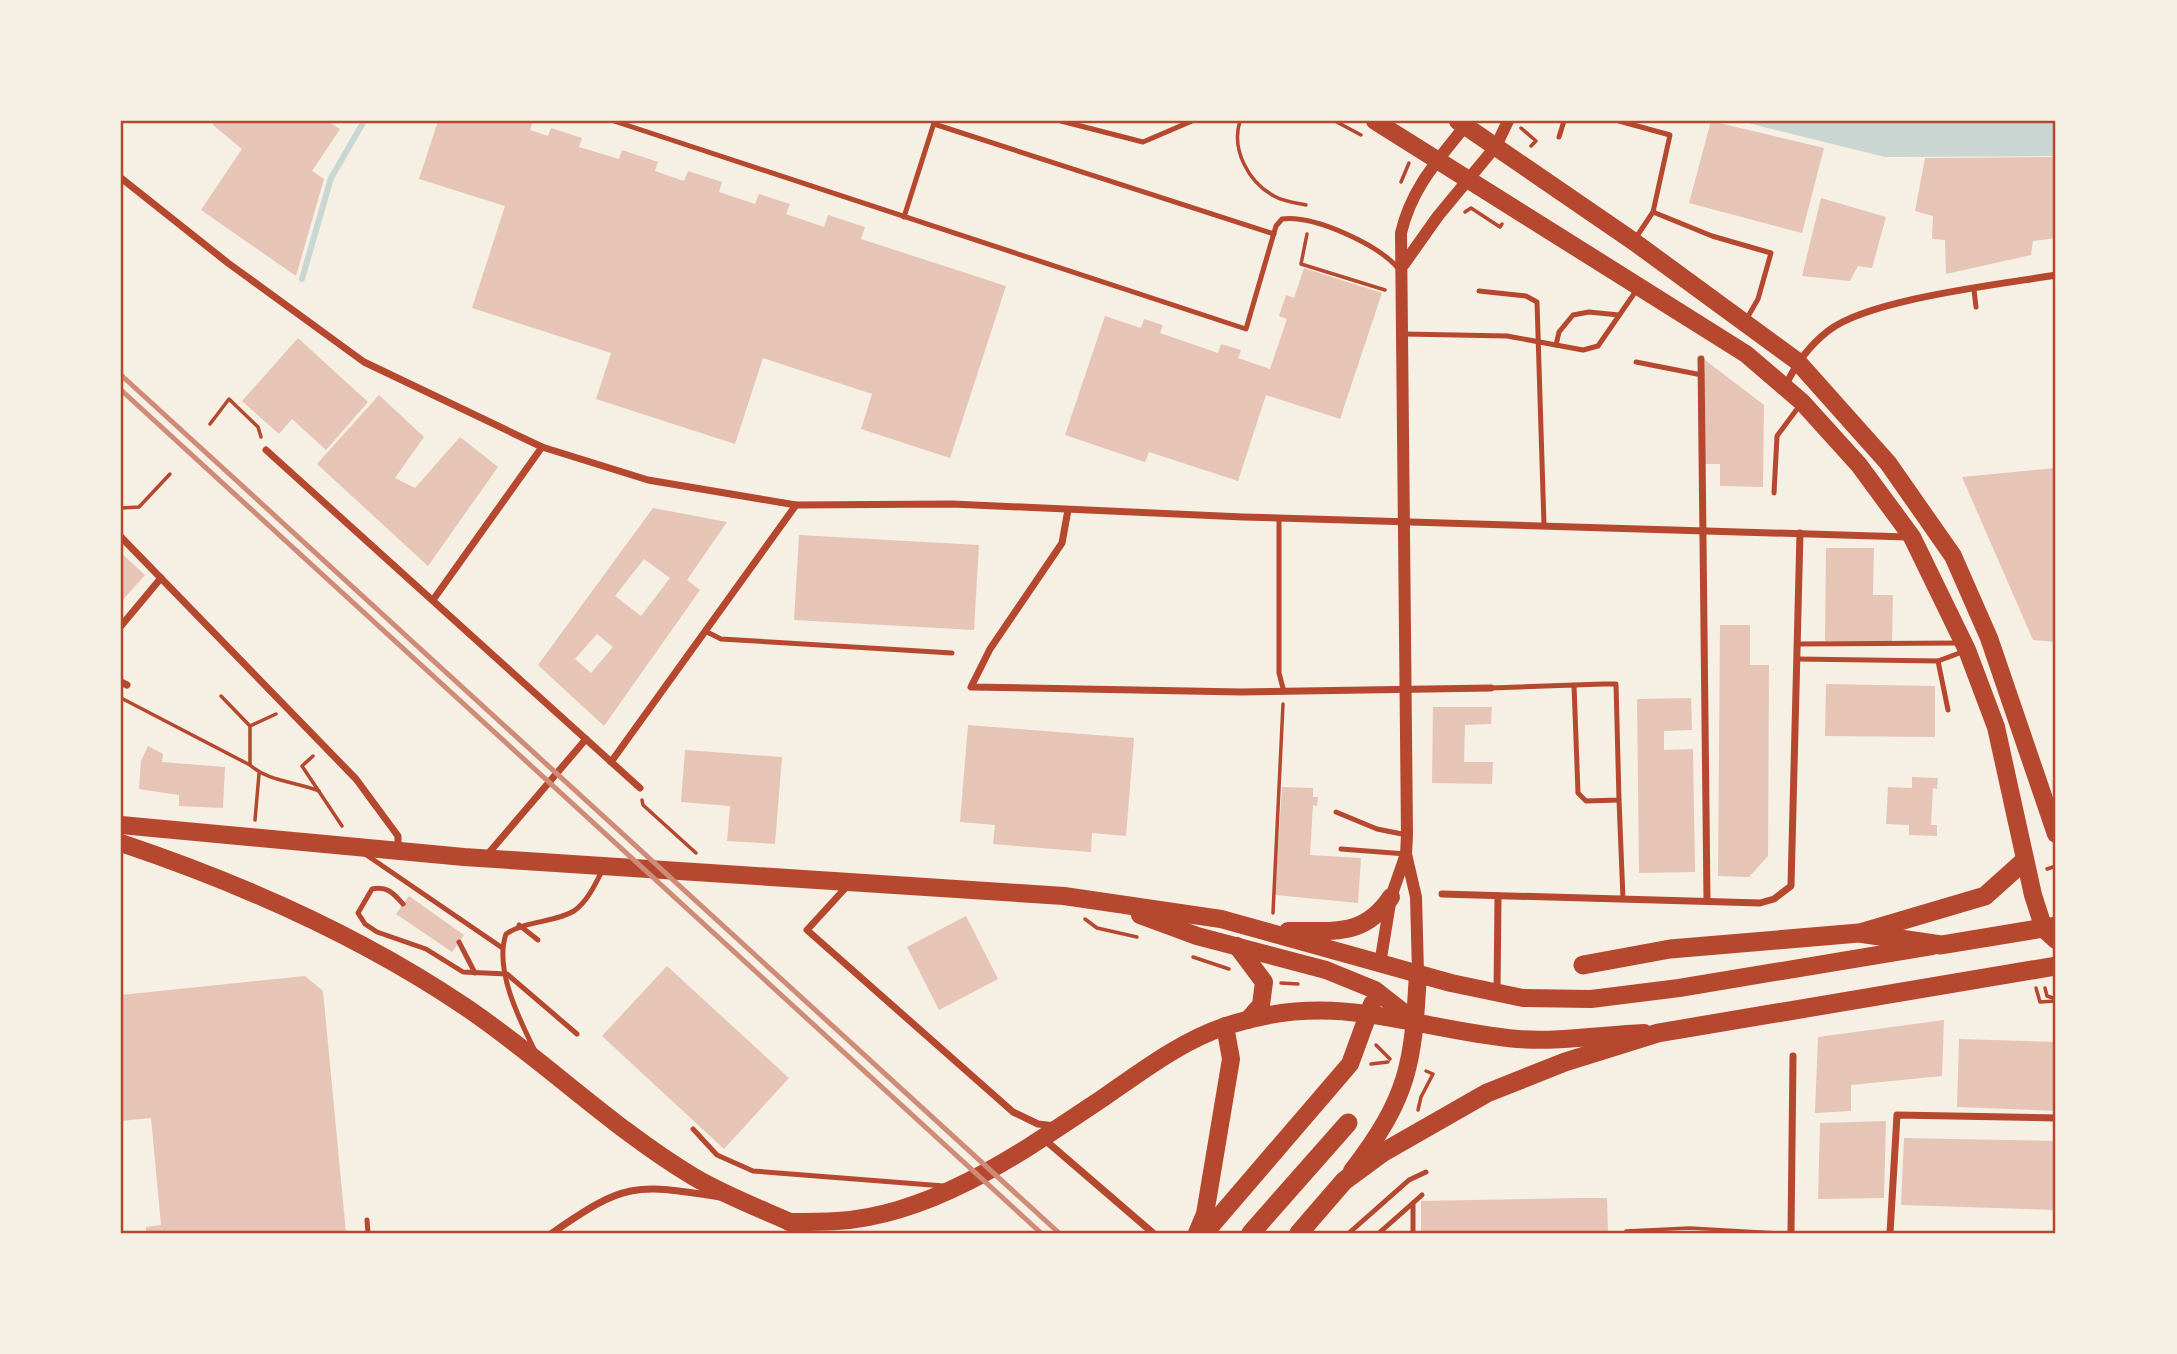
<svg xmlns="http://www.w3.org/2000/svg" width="2177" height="1354" font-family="'DejaVu Sans',sans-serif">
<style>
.water{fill:#c9d6d2}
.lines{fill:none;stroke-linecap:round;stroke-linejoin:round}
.stream{stroke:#c9d6d2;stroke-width:6}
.building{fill:#e6c5b7;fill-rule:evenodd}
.path{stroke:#b5482f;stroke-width:3.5}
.service{stroke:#b5482f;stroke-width:5}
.minor{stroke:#b5482f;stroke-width:7}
.tertiary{stroke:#b5482f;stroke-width:12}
.primary{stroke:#b5482f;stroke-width:18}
.trunk{stroke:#b5482f;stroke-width:19}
.rail{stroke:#cf8b77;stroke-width:5}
.neatline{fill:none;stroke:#b5482f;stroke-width:2.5}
</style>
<rect width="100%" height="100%" fill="#f6efe4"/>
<path class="water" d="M1740,121H2056V156L1885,157Z"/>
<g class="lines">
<path class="stream" d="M302,279L331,178L364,121"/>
</g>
<g class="building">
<path d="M214,121H327L340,129L312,171L324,179L296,276L201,210L242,149L213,125Z"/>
<path d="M438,121H533L530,130L548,136L551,128L582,138L579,147L619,159L622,150L658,162L655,171L684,181L688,171L722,182L719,192L755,204L759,194L790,204L786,214L824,227L828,215L865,227L861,239L1006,286L950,458L861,429L872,394L763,358L735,444L596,399L611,353L472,308L505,206L419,179Z"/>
<path d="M1711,121L1824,148L1802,233L1689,203Z"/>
<path d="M2054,157L2056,238L2033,241L2031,255L1946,274L1945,240L1932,239L1933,216L1915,211L1925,158Z"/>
<path d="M1821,198L1886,217L1872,268L1858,266L1850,281L1802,276Z"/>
<path d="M1304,268L1382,293L1340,419L1266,395L1238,481L1149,452L1145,462L1065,435L1105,316L1141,328L1144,319L1163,325L1160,333L1218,353L1221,344L1241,350L1238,358L1270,369L1287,319L1279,316L1286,295L1294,298Z"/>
<path d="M298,338L368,402L326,450L292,419L279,434L242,401Z"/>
<path d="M1705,360L1764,405L1763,487L1720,486V464H1703Z"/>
<path d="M379,395L424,437L395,478L415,488L460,437L498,467L428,566L317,464Z"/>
<path d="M2056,468V642L2033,640L1962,477Z"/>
<path d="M653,508L727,522L687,580L700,590L604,726L538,665ZM644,559L670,578L641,616L615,596ZM597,634L613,647L591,673L575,659Z"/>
<path d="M799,535L979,545L974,630L794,620Z"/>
<path d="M1826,548H1874L1873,595H1893L1892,642L1825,641Z"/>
<path d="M121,553L145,575L121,602Z"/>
<path d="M1720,625H1750V665H1769L1768,856L1749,877L1718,876Z"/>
<path d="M1826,684L1935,686V737L1825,736Z"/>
<path d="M1691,698L1692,730L1664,731V750L1693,749L1695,872L1639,873L1637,699Z"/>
<path d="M1433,707H1492L1491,724L1465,725L1464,762H1493L1492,784L1432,783Z"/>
<path d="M968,725L1134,738L1126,836L1092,833L1091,852L993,844L995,825L960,822Z"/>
<path d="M148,746L163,754L162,762L225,767L223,808L179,806V795L139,789L141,761Z"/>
<path d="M685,750L782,757L775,844L727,841L730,806L681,802Z"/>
<path d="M1912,777L1938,778L1937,789L1933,788L1931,825H1937V836L1909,835V825L1886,824L1888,787L1912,788Z"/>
<path d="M1282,787L1313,788V797H1318L1317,806L1313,805L1310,855L1361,858L1358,903L1275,895Z"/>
<path d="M409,896L464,935L452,952L396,914Z"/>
<path d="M966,916L998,979L939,1010L907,947Z"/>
<path d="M667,966L789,1078L724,1149L602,1036Z"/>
<path d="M305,976L323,991L346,1233H146V1227L161,1225L151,1118L121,1121V995Z"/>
<path d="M1944,1020L1942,1076L1851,1085V1111L1815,1113L1818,1037Z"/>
<path d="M1959,1039L2056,1042V1111L1957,1107Z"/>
<path d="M1886,1121L1884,1198L1818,1199L1820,1123Z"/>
<path d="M1904,1138L2056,1141V1210L1901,1205Z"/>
<path d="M1582,1198H1607L1608,1233H1421V1201Z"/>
</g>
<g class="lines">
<g class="path">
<path d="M1240,121C1231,149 1248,182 1274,196C1282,201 1296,203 1306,205"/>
<path d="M1335,121L1361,135"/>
<path d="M1521,128L1536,141L1531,146"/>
<path d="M1401,182L1409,163"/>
<path d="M1465,212L1471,208L1500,227L1502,224"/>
<path d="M1307,234L1301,264L1385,290"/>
<path d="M210,424L229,399L258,427L261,437"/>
<path d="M121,508L139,507L170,474"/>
<path d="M221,696L250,726"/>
<path d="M123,699L250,765C267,781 297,782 319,791"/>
<path d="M313,756L302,766L342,826"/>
<path d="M250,765V726L276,714"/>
<path d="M642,800L643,805L696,853"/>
<path d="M255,820L259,774"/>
<path d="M2047,869L2056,866"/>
<path d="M1273,913L1283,704"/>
<path d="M1085,919L1097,928L1137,937"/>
<path d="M1193,957L1229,969"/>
<path d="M1281,983L1298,984"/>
<path d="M2036,988L2040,1002L2056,1001"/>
<path d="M2045,988L2047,996L2056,999"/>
<path d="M1376,1045L1390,1059"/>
<path d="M1371,1064L1388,1062"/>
<path d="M1418,1110L1421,1097L1433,1074L1426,1071"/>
<path d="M1626,1231L1690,1228L1778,1233"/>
</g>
<g class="service">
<path d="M614,121L1246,329L1276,226L1282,219C1314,215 1377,244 1398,268"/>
<path d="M1061,121L1143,142L1192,121"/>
<path d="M1619,121L1670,135L1653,212L1635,239"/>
<path d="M934,124L1274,234"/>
<path d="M1559,137L1564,121"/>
<path d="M1653,212L1712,236L1771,253L1758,299L1746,320"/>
<path d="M904,217L934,123"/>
<path d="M1974,290L1976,307"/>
<path d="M1479,291L1526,296L1537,302L1544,525"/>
<path d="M1404,334L1507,336L1583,350L1598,346L1638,288"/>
<path d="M1556,345L1559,332L1573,315L1589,312L1619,315"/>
<path d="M1636,362L1702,375"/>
<path d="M1774,493L1777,436L1800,405"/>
<path d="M1279,518V673L1284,692"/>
<path d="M705,631L721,639L952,653"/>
<path d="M1797,644L1961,643"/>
<path d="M1797,659L1938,661L1965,651"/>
<path d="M1938,661L1948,710"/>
<path d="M1491,688L1603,684H1616L1619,800L1586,801L1578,793L1574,685"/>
<path d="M1619,800L1623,899"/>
<path d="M1336,812L1377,829L1407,835"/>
<path d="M1341,849L1406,854"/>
<path d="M365,854L501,947"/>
<path d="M403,904C393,893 388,886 372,889L358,913L365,924L377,932L426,949L463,972L507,974L577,1034"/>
<path d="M519,925L538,940"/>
<path d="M459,942L475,973"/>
<path d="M535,1051C519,1019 494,969 506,934C527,920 554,923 574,911C587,902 595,885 602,871"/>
<path d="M693,1129L717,1155L753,1171L944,1186"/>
<path d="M367,1220L368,1233"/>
<path d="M1349,1233L1409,1180L1426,1172"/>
<path d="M1379,1233L1413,1203"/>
<path d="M1413,1233V1203L1422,1195"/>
</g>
<g class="minor">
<path d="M121,178L228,263L364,362L542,447L648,480L796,505L952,504L1243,517L1907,537"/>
<path d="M1701,359L1707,901"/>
<path d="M1786,385C1796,363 1809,346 1828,331C1868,299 2002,284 2056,275"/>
<path d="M266,450L640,788"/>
<path d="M1068,510L1062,543L990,649L971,687L1241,692L1491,688"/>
<path d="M121,537L356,779L398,836V850"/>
<path d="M433,600L542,447"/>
<path d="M121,626L161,578"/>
<path d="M121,682L127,685"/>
<path d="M611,762L796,505"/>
<path d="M487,855L586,739"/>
<path d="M850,883L807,930L1013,1112L1038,1124L1056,1126"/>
<path d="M1442,894L1760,903L1774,899L1791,886L1800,533"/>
<path d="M1497,993L1498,896"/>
<path d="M1045,1140L1153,1233"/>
<path d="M552,1233C624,1183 634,1183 720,1197"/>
<path d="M1791,1233L1793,1056"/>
<path d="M1890,1233L1897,1115L2056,1118"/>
</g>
<g class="tertiary">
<path d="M1404,264L1438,216L1496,146L1508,121"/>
<path d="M1406,854L1416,897L1418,973"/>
<path d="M1380,964L1391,897L1406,854L1407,835L1401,233C1412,186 1440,158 1469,121"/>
</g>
<g class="primary">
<path d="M1375,121L1746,354L1802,402L1859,465L1912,537L1967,650L1996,727L2033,895L2044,929L2056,940"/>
<path d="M1458,121L1633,241L1797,361L1888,463L1953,556L1989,638L2056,834"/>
<path d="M121,825L464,857L1064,896L1221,919L1451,983L1523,998L1591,999L1679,988L1932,946"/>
<path d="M121,843C240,883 360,936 464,1006C543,1059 612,1128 694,1177C728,1197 764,1210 799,1226"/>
<path d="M1140,915L1197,936L1326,970L1375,990L1412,1019"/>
<path d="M1288,931C1332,930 1364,938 1391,897"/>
<path d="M1237,946L1264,982L1261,1005L1248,1020"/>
<path d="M1352,1171C1409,1096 1413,1065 1418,973"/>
<path d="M789,1222C805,1222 821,1222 837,1221C934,1215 1025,1150 1103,1098C1142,1071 1181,1041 1226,1026C1337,989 1410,1029 1518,1039C1558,1042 1603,1035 1644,1033"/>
<path d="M1197,1233L1205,1214L1231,1059L1225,1026"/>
<path d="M1205,1233L1350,1064L1372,1004"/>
</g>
<g class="trunk">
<path d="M1863,932L1985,896L2024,861"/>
<path d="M1583,965L1670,949L1859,933L1941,945L2056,926"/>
<path d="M1251,1233L1348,1123"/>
<path d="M1299,1233L1344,1181L1382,1153L1487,1093L1565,1062L1658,1033L2056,966"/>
</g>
<g class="rail">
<path d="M121,375L1059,1233"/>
<path d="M121,390L1041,1233"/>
</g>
</g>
<rect width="2177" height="1354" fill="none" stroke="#f6efe4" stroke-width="245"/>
<rect x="122" y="122" width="1932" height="1110" class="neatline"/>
</svg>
